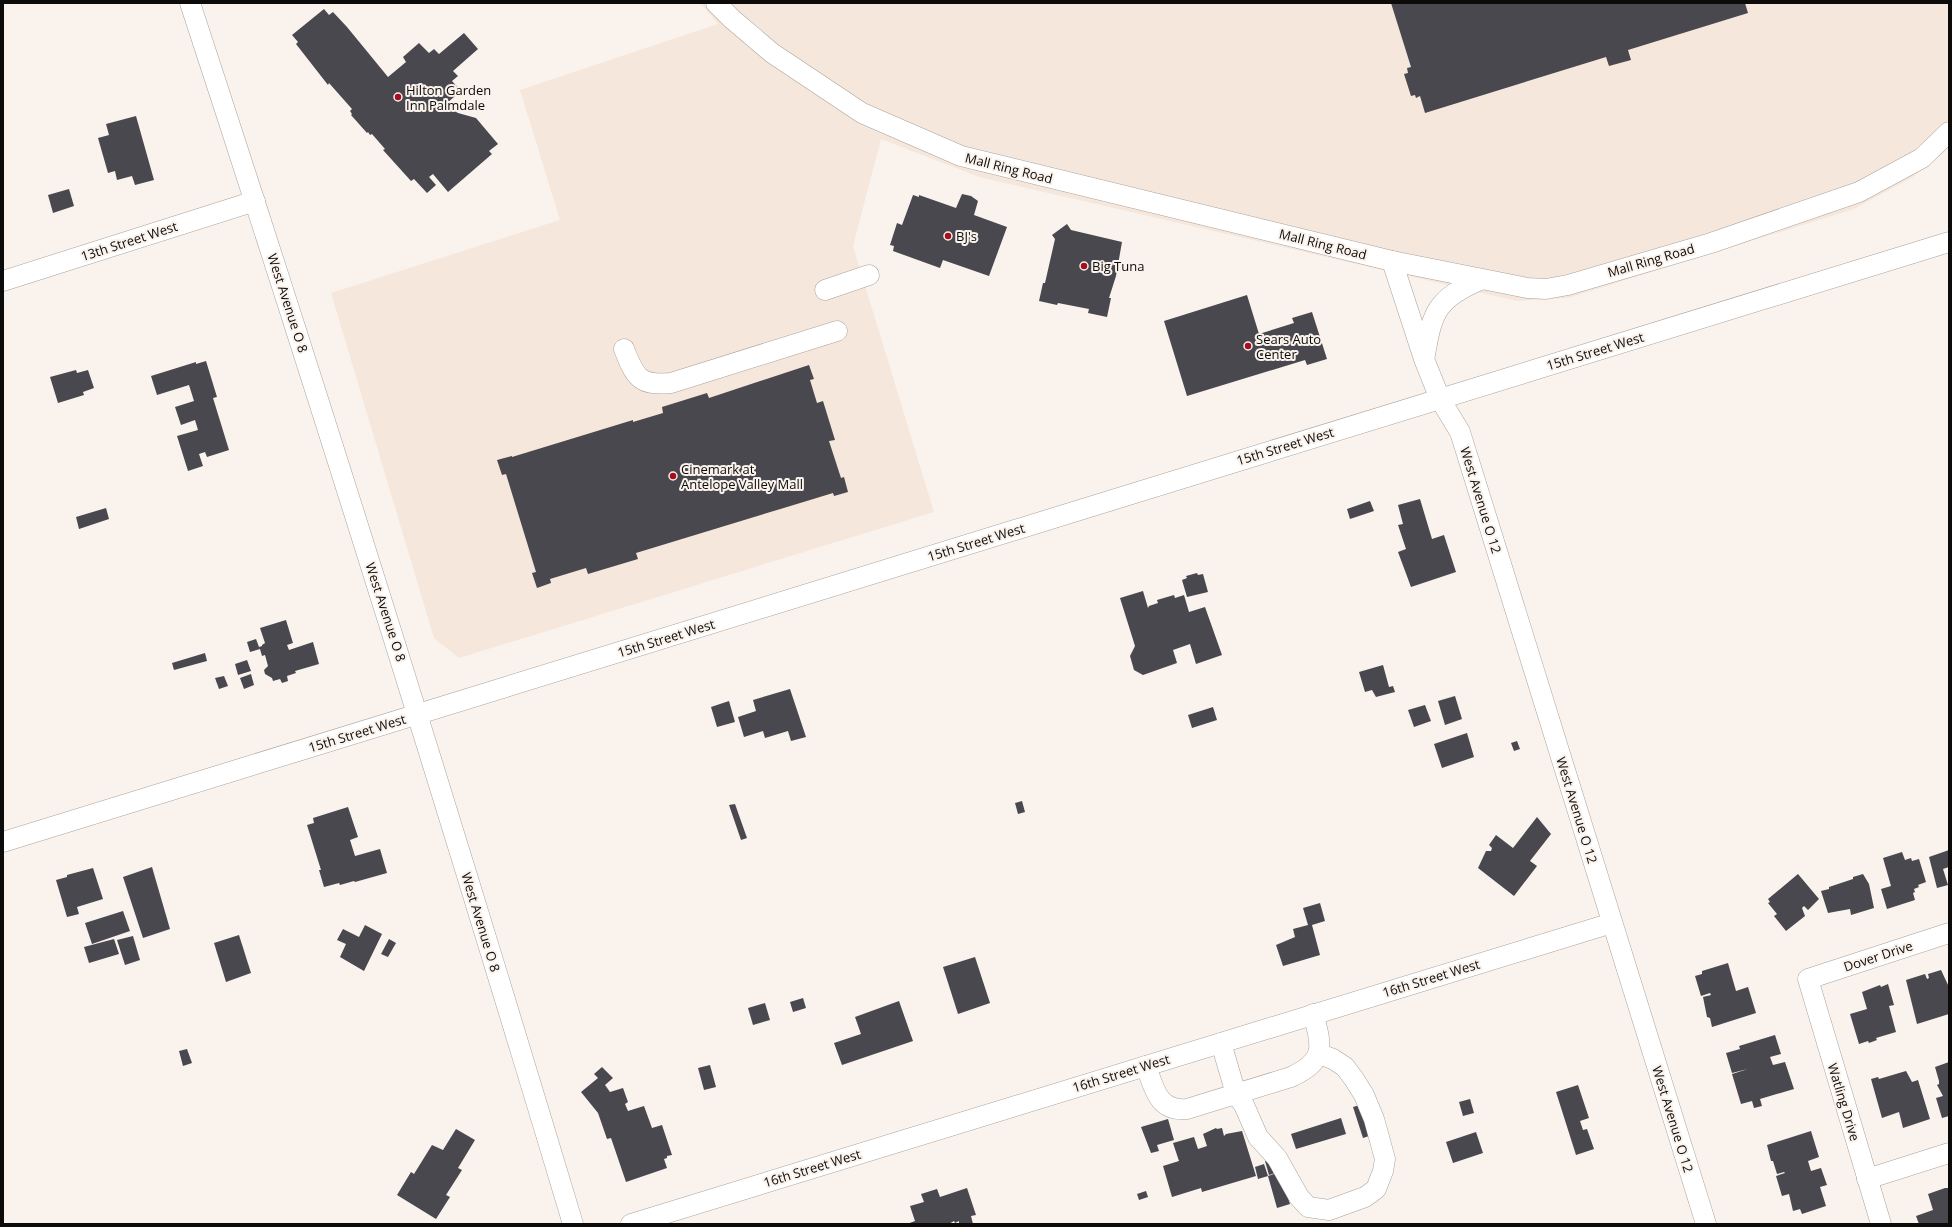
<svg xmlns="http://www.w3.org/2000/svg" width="1952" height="1227" font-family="'Open Sans',sans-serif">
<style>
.built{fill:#f6e7dc}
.building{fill:#49484f}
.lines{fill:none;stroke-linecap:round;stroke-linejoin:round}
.minor-casing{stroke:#a9a29c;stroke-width:21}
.minor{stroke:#fff;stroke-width:20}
.poi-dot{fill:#a60d1f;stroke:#faf2ec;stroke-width:1.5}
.labels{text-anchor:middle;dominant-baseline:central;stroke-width:4;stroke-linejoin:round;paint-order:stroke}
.poi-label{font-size:13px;fill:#0d0b09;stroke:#faf2ec;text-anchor:start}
.street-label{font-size:13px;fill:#0d0b09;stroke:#faf2ec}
</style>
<rect width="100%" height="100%" fill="#faf2ec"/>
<path class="built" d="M700,3H1949V146L1913,177L1854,209L1568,298L1517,301L979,177L881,139L853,246L934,512L459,658L434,638L331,293L560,220L520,90L718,24Z"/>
<g class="building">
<path d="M1391,3H1745L1748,13L1628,50L1631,60L1609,66L1606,57L1425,113L1420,96L1416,98L1415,95L1411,96L1404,74L1408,73L1407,68L1411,67Z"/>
<path d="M324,9L329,15L333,12L347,27L388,77L406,62L403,57L419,43L429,53L434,49L439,54L464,33L478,49L453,71L458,76L452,81L461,91L447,103L451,109L458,113L476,118L498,144L489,151L492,154L448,192L433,174L429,177L436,185L427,193L414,179L411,181L383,150L385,149L372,134L370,135L368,132L367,133L351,115L352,114L350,111L352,109L329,83L328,85L296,44L298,42L292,35Z"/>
<path d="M136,116L154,180L135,185L132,176L117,180L115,171L108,173L98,138L109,135L106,124Z"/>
<path d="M69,189L74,206L53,213L48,195Z"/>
<path d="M962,194L971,196L978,201L974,215L1007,227L989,276L943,260L940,268L893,251L894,246L890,245L897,223L902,225L913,195L919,197V195L956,208Z"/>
<path d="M1067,224L1071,230L1122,242L1116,276L1109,298H1111L1107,317L1088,313L1089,309L1058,303L1057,305L1039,301L1043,283H1045L1055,239L1052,235Z"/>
<path d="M1247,295L1259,334L1294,323L1292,318L1312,312L1327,359L1307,365L1305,360L1187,396L1164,321Z"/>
<path d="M206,361L217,397L213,398L229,450L207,457L205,452L199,454L203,466L188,471L177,436L198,430L195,420L181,425L175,407L194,401L189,385L157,395L151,376L196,362V364Z"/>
<path d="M809,365L814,379L810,380L817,403L823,401L835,440L829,441L841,478L844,477L848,492L834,496L833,493L636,553L638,559L588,574L586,568L550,579L551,583L537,588L532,573L536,572L506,474L502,475L497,460L512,456V457L633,420V422L663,413L662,407L707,393L709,398Z"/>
<path d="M76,370L77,373L88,370L94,388L83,392L84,395L58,403L50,377Z"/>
<path d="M1420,499L1432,539L1444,535L1456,572L1411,587L1398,552L1406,549L1398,525L1403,524L1398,505Z"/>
<path d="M1370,501L1374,511L1350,519L1347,509Z"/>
<path d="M106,508L109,519L79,529L76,517Z"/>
<path d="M1197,573L1198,575L1203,574L1208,592L1187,597L1182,580L1187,578L1186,576Z"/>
<path d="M1143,591L1148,608L1149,606L1158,603L1157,600L1174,595L1175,598L1184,595L1189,612L1205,607L1222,655L1196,664L1190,644L1173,650L1177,663L1143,675L1134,670L1130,656L1135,646L1120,598Z"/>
<path d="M286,620L293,643L287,645L289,650L313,642L319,664L295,671L296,673L287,676L288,681L282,683L280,679L273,681L272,678L265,674L264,670L268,666L265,655L262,656L260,649L250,652L247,642L256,639L259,647L262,646V645L265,643L260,628Z"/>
<path d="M205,653L207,661L174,670L172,663Z"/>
<path d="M247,660L251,671L238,675L235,664Z"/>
<path d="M1383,665L1389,687L1393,686L1395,692L1376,697L1372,690L1365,692L1359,672Z"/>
<path d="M251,674L254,685L244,689L240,678Z"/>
<path d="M224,676L228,686L219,689L215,678Z"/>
<path d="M790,689L806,737L791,741L788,731L765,738L763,731L744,737L738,717L756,711L753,700Z"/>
<path d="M1455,696L1462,719L1445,725L1438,701Z"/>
<path d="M729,701L735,722L717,727L711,707Z"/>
<path d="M1425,705L1431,721L1414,727L1408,710Z"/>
<path d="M1213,707L1217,720L1192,728L1188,715Z"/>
<path d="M1467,733L1474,757L1442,768L1434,744Z"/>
<path d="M1517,741L1520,749L1514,751L1511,743Z"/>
<path d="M1022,801L1025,812L1018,814L1015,803Z"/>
<path d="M735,804L747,838L741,840L729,805Z"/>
<path d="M348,807L358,837L350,840L355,856L380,849L387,873L355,882L354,881L340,885L339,883L324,887L319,870H321L307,825L314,823L313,818Z"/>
<path d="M1537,817L1551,834L1530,861L1537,866L1514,896L1478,868L1486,851H1491L1492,848L1489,845L1496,835L1513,848Z"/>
<path d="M1949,850V867L1943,869L1948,885L1937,888L1929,857Z"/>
<path d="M1902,852L1905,860L1911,858L1912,861L1919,859L1926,882L1918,885L1919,887L1914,889L1915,892L1913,893L1915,900L1887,909L1881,889L1891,886L1883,858Z"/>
<path d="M152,867L170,929L143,938L123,877Z"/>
<path d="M93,868L103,899L77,907L79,914L67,917L56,880L67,877V875Z"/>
<path d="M1798,874L1819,899L1808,910L1804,906L1802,908L1805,916L1786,931L1774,916L1777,914L1768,903L1770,902L1768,899Z"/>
<path d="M1863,874L1869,884L1874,908L1851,915L1850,909L1828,913L1821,891L1829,889V887L1853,879V877Z"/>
<path d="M1320,903L1325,921L1312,925L1320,955L1283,966L1276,945L1295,937L1293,929L1308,925L1303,908Z"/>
<path d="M123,911L130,931L92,944L85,923Z"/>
<path d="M365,925L382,934L364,971L340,957L346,944L337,940L343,929L359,937Z"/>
<path d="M239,935L251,973L226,982L214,943Z"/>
<path d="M133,936L140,960L125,965L117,940Z"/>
<path d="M114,939L119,954L89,963L84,947Z"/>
<path d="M389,939L396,943L388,957L381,954Z"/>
<path d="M975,957L990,1003L958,1014L943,967Z"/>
<path d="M1728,963L1736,991L1748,987L1756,1013L1712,1027L1710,1018L1707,1017L1703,997L1711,995L1710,993L1701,996L1695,976L1702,974V971Z"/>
<path d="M1941,970L1949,987V1014L1917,1024L1906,980L1925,974L1927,979L1929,978L1928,974Z"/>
<path d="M1888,984L1894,1005L1889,1006L1896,1032L1876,1038L1877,1040L1869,1043L1868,1041L1859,1044L1850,1014L1867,1009L1862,992L1880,985L1881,987Z"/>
<path d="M803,998L806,1008L793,1012L790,1002Z"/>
<path d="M899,1001L913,1041L842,1065L834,1043L861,1034L855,1017Z"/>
<path d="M765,1003L770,1020L753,1025L748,1008Z"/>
<path d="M1775,1035L1781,1054L1770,1057L1773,1065L1785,1062L1794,1089L1760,1099L1762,1106L1754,1108L1752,1101L1741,1104L1732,1074L1748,1069L1732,1073L1726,1053L1740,1049L1739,1046Z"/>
<path d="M187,1049L192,1063L183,1066L179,1051Z"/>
<path d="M1949,1062V1116L1942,1118L1936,1098L1943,1096L1937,1085L1939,1084V1081L1935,1067Z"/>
<path d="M710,1065L716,1087L704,1090L698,1068Z"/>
<path d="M602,1067L613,1078L605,1085L610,1092L623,1088L628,1102L625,1104L628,1111L644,1106L652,1128L662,1125L672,1155L667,1156V1158L664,1159L667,1168L626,1182L611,1138L607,1139L598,1113L581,1092L598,1078L594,1074Z"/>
<path d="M1906,1071L1912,1082L1918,1080L1930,1119L1903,1128L1899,1112L1882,1118L1871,1079L1878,1077L1879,1079Z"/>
<path d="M1578,1085L1589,1118L1580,1121L1583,1130L1587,1129L1594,1149L1576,1155L1556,1092Z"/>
<path d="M1470,1099L1474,1113L1463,1116L1459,1102Z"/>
<path d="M1360,1105L1369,1136L1363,1138L1353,1107Z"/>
<path d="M1341,1118L1346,1134L1296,1149L1291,1134Z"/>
<path d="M1168,1119L1174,1140L1157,1145L1159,1151L1151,1153L1141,1127Z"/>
<path d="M1216,1128L1217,1129L1222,1128L1224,1136L1226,1134L1242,1131L1256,1176L1202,1192L1201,1188L1172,1197L1163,1166L1179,1161L1173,1143L1194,1137L1198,1149L1207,1146L1203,1134Z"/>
<path d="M456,1129L475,1140L458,1168L462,1170L446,1195L450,1197L436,1219L397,1195L411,1172L414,1174L432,1145L443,1150Z"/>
<path d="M1811,1131L1819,1157L1808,1161L1811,1171L1821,1168L1827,1185L1820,1187L1826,1206L1802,1214L1800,1209L1793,1211L1789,1194L1782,1196L1776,1176L1785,1173L1784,1172L1777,1174L1773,1161H1771L1767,1145Z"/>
<path d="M1476,1132L1483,1153L1453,1163L1446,1142Z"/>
<path d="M1271,1160L1275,1173L1269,1175L1265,1161Z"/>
<path d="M1264,1164L1268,1176L1258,1179L1255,1167Z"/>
<path d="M1280,1172L1290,1204L1277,1208L1268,1176Z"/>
<path d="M967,1188L976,1215L971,1216L973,1224H959V1221L955,1223L954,1221L949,1224H907L915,1221L910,1206L924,1202L921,1194L937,1189L940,1197Z"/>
<path d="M1945,1188H1949V1224H1919L1916,1216L1933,1210L1928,1194Z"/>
<path d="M1146,1191L1148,1197L1139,1200L1137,1194Z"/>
</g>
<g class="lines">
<g class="minor-casing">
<g id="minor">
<path d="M190,3C323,408 450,815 573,1224"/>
<path d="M716,3L732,19L772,53L862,113L961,156L1392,261L1527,288L1546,289L1568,285L1711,243L1859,192L1922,158L1949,132"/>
<path d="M1392,261L1424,359L1440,399L1460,432L1706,1224"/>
<path d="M3,281L255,201"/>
<path d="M825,290L869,275"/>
<path d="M624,349C635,377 639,386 671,383L837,331"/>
<path d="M1425,355C1432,311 1438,298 1480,280"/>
<path d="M3,842L1949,242"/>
<path d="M1221,1043L1236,1094L1244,1105L1258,1137L1277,1158L1299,1197L1308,1207L1329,1210L1365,1197L1376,1189L1383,1171L1385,1159L1374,1119L1364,1095L1354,1079L1345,1067L1333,1059L1319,1054"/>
<path d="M1146,1066C1154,1088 1158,1112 1187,1109L1291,1077C1325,1061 1323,1047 1313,1014"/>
<path d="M1867,1179L1949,1153"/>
<path d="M631,1224L1612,923"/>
<path d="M1881,1224L1808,979L1949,933"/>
</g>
</g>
<use href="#minor" class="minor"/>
</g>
<g class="poi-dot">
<circle cx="398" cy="97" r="4"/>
<circle cx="948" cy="236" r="4"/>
<circle cx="1084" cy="266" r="4"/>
<circle cx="1248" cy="346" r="4"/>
<circle cx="673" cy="476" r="4"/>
</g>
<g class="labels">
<g class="poi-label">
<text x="406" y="90">Hilton Garden<tspan x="406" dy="15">Inn Palmdale</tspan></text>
<text x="956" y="236">BJ's</text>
<text x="1092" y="266">Big Tuna</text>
<text x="1256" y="339">Sears Auto<tspan x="1256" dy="15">Center</tspan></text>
<text x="681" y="469">Cinemark at<tspan x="681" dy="15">Antelope Valley Mall</tspan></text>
</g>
<g class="street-label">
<text transform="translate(1009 168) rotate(14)">Mall Ring Road</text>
<text transform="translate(129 241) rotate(-18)">13th Street West</text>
<text transform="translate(1323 244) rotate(14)">Mall Ring Road</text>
<text transform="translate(1651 260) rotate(-16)">Mall Ring Road</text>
<text transform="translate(288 303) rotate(72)">West Avenue O 8</text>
<text transform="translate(1595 351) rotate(-17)">15th Street West</text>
<text transform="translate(1285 446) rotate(-17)">15th Street West</text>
<text transform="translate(1481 500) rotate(73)">West Avenue O 12</text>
<text transform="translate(976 542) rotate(-17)">15th Street West</text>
<text transform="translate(386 612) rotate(72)">West Avenue O 8</text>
<text transform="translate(666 638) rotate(-17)">15th Street West</text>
<text transform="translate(357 733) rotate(-17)">15th Street West</text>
<text transform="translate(1577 810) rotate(73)">West Avenue O 12</text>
<text transform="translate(481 922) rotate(73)">West Avenue O 8</text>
<text transform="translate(1878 956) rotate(-18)">Dover Drive</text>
<text transform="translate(1431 978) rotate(-17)">16th Street West</text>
<text transform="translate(1121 1073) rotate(-17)">16th Street West</text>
<text transform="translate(1844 1102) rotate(73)">Watling Drive</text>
<text transform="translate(1673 1119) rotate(73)">West Avenue O 12</text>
<text transform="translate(812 1168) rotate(-17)">16th Street West</text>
</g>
</g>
<rect width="1952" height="1227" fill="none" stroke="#0d0b09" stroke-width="8"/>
</svg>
